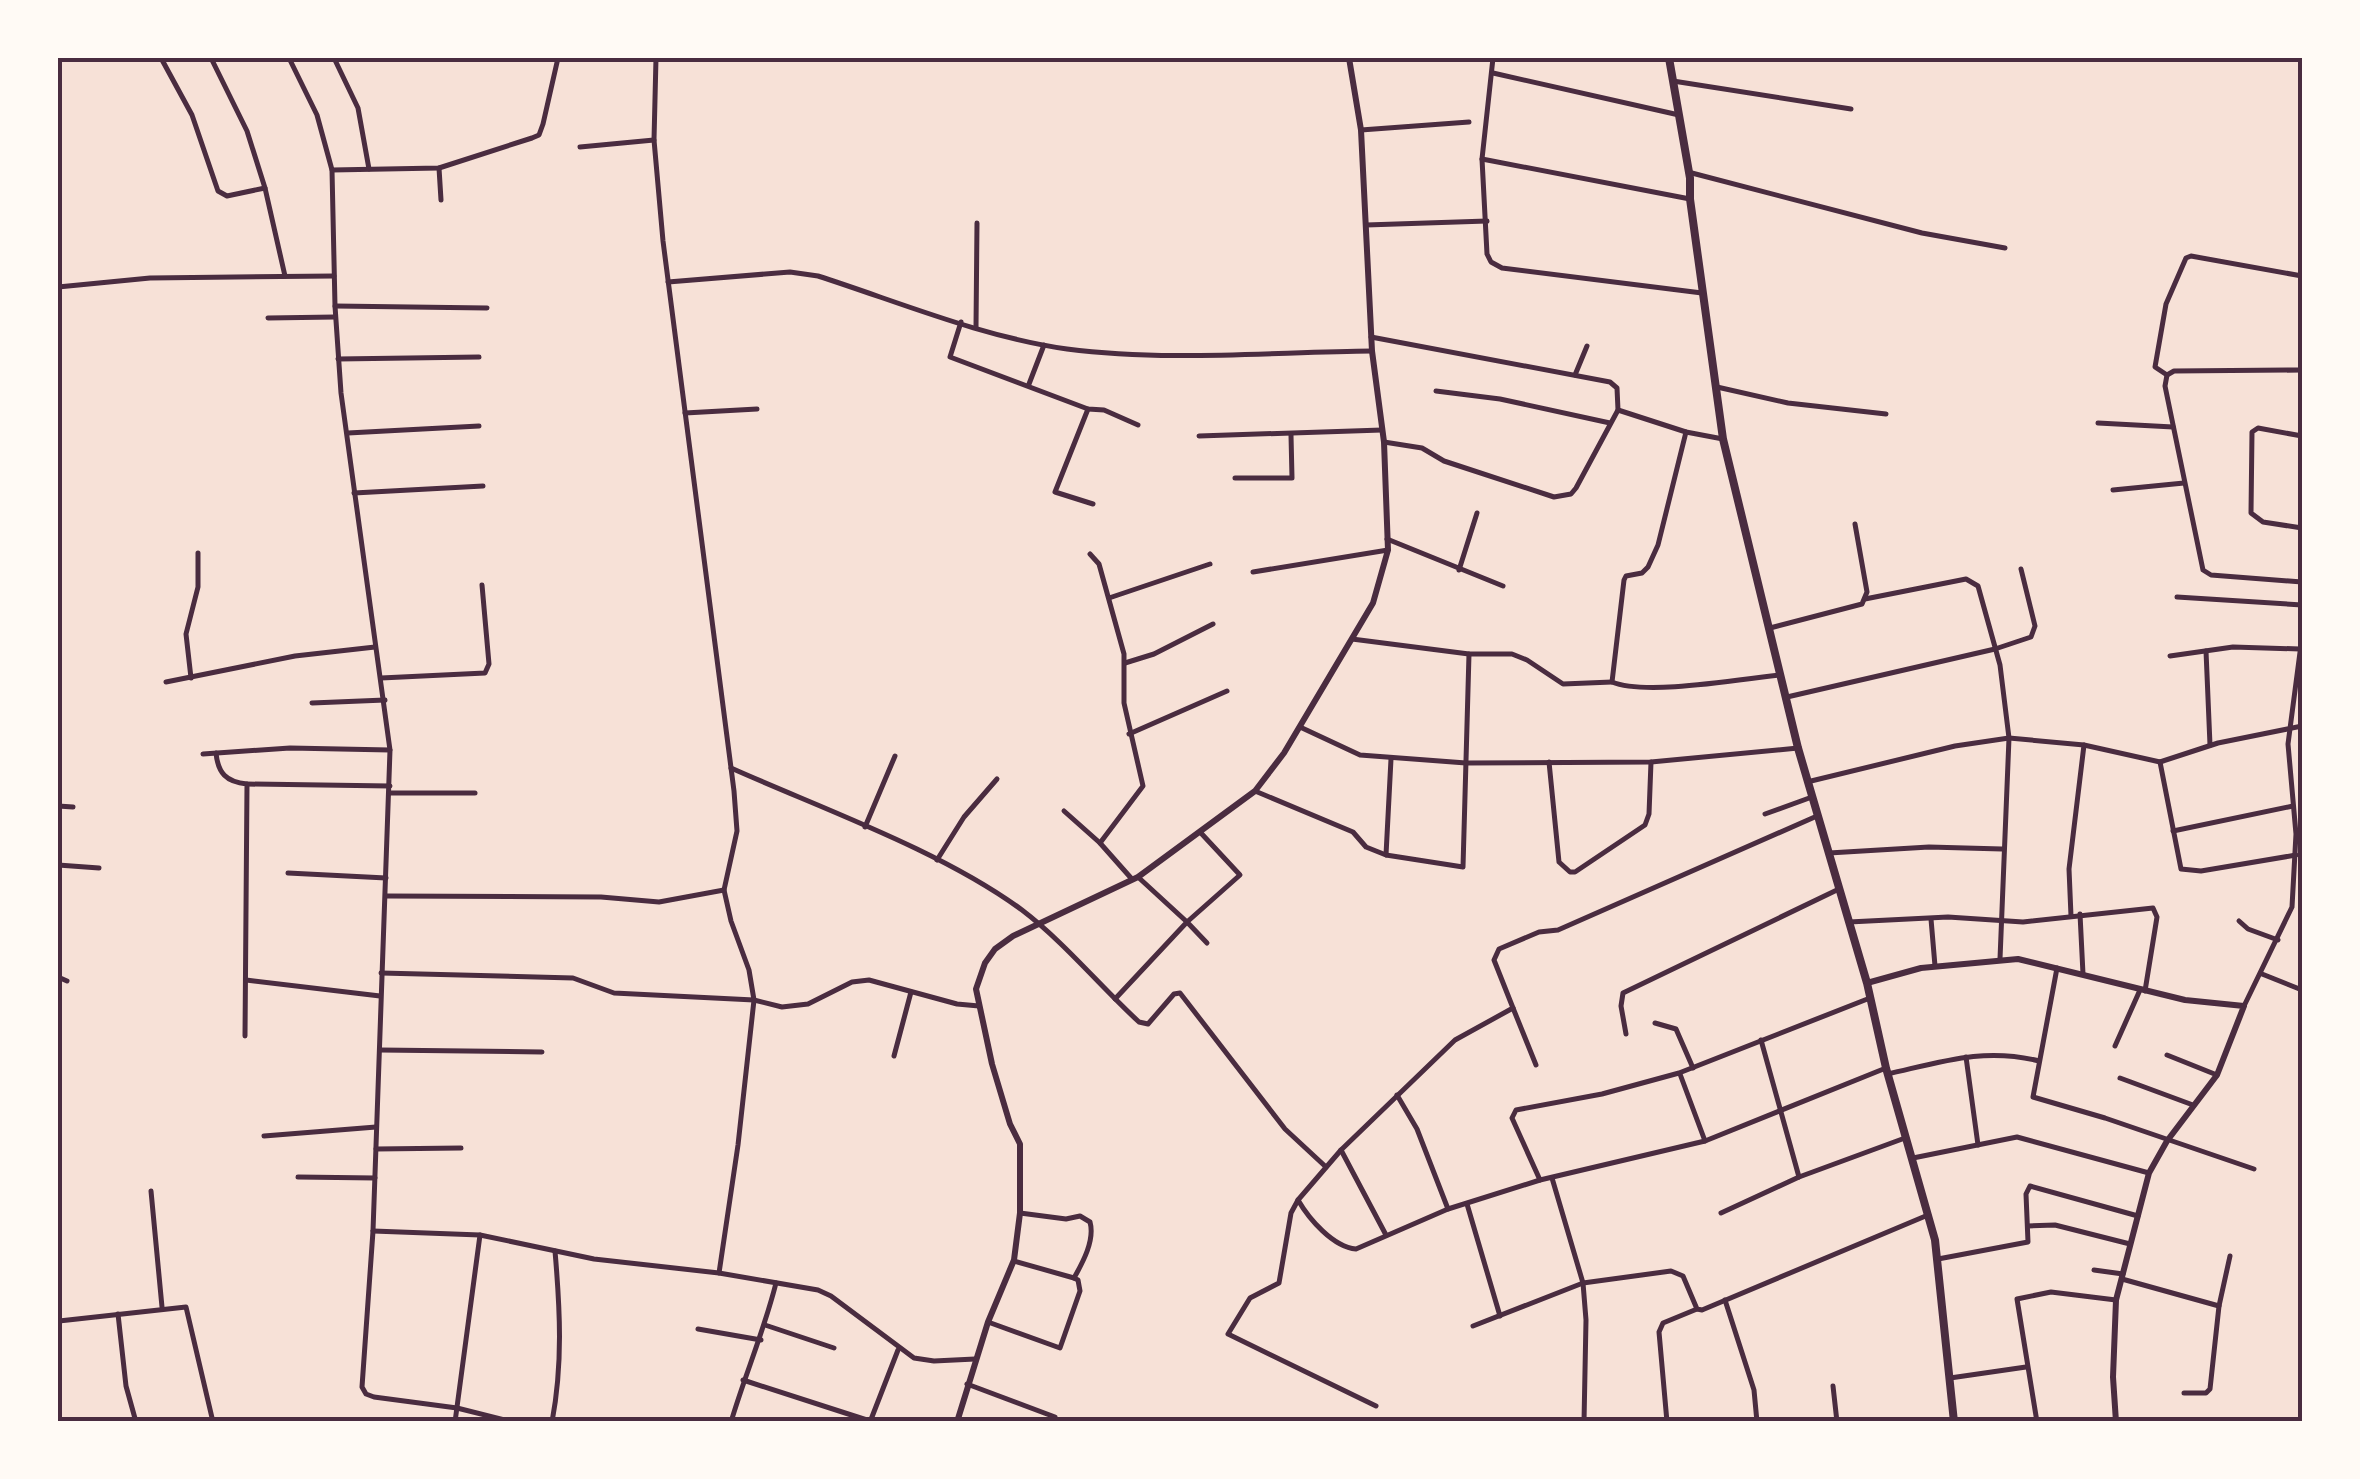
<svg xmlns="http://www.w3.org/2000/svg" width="2360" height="1479" font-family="'DejaVu Sans',sans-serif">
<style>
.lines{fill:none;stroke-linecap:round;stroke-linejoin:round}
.minor{stroke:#4a2c40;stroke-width:5}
.tertiary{stroke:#4a2c40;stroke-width:6}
.secondary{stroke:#4a2c40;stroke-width:8}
.neatline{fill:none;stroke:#4a2c40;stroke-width:4}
</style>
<rect width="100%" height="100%" fill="#f7e1d7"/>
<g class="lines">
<g class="minor">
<path d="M161,58L192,115L218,191L227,196L265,188"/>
<path d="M211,58L247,131L265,188L285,276"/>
<path d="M289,58L317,115L332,170L335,306L341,393L390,750L373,1231L362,1387L366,1394L374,1397L457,1408L513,1422"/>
<path d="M334,58L358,108L369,169"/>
<path d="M656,58L654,140L663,241L734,791L737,831L724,890L731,921L749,970L754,1000L738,1145L719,1273"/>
<path d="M1493,58L1482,159L1487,254L1491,262L1502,268L1702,293"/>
<path d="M1944,58H1967"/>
<path d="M1493,73L1679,115"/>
<path d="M1673,81L1851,109"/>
<path d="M1361,130L1469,122"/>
<path d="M580,147L654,140"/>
<path d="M1482,159L1690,199"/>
<path d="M439,168L441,200"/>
<path d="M332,170L439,168L532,138L539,135L543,124L558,58"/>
<path d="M1688,172L1922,233L2005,248"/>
<path d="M1366,225L1487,221"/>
<path d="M668,282L790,272L818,276C899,302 982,337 1067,349C1167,362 1272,352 1372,351"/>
<path d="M58,287L150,278L334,276"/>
<path d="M335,306L487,308"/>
<path d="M268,318L335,317"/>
<path d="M961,322L950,357L1088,409L1104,410L1138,425"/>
<path d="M976,327L977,223"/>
<path d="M1371,337L1610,382L1617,388L1618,410L1576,488L1571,494L1554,497L1444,461L1422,448L1384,442"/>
<path d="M338,359L479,357"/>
<path d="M1575,375L1587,346"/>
<path d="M2167,375L2165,386L2203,570L2211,575L2302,582"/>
<path d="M2167,375L2155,367L2166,304L2186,258L2191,256L2302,276"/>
<path d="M2167,375L2174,371L2302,370"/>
<path d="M1029,384L1044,345"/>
<path d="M1717,387L1788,403L1886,414"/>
<path d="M1436,391L1500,399L1610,423"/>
<path d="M1088,409L1055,492L1093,504"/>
<path d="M1618,410L1686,432L1723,439"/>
<path d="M685,413L757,409"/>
<path d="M2098,423L2173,427"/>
<path d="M1686,432L1658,545L1648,567L1642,573L1626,576L1624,580L1612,682C1646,696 1741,679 1780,675"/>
<path d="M348,433L479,426"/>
<path d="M1199,436L1382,430"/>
<path d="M2302,436L2258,428L2252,432L2251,513L2263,522L2302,528"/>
<path d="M1235,478H1292L1291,435"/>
<path d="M2113,490L2184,483"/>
<path d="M354,493L483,486"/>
<path d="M1387,539L1503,586"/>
<path d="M1090,554L1099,564L1124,654V703L1143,786L1100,843"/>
<path d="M1459,570L1477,513"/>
<path d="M1253,572L1388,550"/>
<path d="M2177,597L2302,605"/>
<path d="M1109,598L1210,564"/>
<path d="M1865,599L1966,579L1978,586L2000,665L2009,738L2000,959"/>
<path d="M1770,628L1862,604L1867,592L1855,524"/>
<path d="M1352,639L1469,654H1512L1527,660L1563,684L1612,682"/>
<path d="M2206,651L2210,745"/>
<path d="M2170,656L2233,647L2300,649"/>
<path d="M1125,663L1154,654L1213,624"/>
<path d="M191,678L186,634L198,587V553"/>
<path d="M381,678L485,673L489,664L482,585"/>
<path d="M166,682L295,656L375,647"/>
<path d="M1787,697L1995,649L2031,637L2035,626L2021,569"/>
<path d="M312,703L385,700"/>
<path d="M1300,727L1360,755L1466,763L1651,762L1798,748"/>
<path d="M1129,734L1227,691"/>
<path d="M216,753C218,773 226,782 247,784L245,1036"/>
<path d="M203,754L290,748L390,750"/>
<path d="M1549,762L1559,862L1570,872H1575L1645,825L1649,814L1651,762"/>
<path d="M2160,762L2181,869L2201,871L2296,855"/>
<path d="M731,768C823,809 942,851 1022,910C1064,942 1100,986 1139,1022L1148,1024L1174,994L1180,993L1285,1129L1326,1167"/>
<path d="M1807,782L1955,746L2009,738L2084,745L2160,762L2218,743L2302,726"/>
<path d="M247,784L390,786"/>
<path d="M1255,791L1353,832L1366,847L1386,855L1463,867L1469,654"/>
<path d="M390,793H475"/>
<path d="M58,806L73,807"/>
<path d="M1064,811L1100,843L1131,878"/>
<path d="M1765,814L1812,797"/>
<path d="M1817,816L1558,930L1539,932L1499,949L1494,960L1513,1008L1455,1040L1341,1150L1298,1200C1309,1219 1333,1247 1356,1249L1448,1209L1540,1180L1705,1141L1886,1068"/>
<path d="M865,827L895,756"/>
<path d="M2173,831L2293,806"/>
<path d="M1200,832L1240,875L1187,922L1207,943"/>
<path d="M1829,853L1929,847L2002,849"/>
<path d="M1386,855L1391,759"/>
<path d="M937,860L964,817L997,779"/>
<path d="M58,865L99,868"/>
<path d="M288,873L386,878"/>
<path d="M386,896L601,897L659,902L724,890"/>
<path d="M2080,914L2083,974"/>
<path d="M2071,916L2069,869L2084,745"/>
<path d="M1931,919L1935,966"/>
<path d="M2239,921L2248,929L2278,940"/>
<path d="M1849,922L1948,917L2023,922L2153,908L2157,917L2145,991"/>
<path d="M2057,968L2033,1097L2105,1118L2254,1169"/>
<path d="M381,973L573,978L614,993L754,1000L782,1007L808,1004L852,982L869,980L957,1004L979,1006"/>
<path d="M2262,974L2302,990"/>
<path d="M58,977L67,981"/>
<path d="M246,980L380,996"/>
<path d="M1115,999L1187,922L1138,877"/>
<path d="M2244,1006L2292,907L2296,834L2288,744L2302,637"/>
<path d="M1513,1008L1536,1065"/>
<path d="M1655,1023L1676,1029L1693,1068"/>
<path d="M1626,1034L1621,1006L1623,993L1839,889"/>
<path d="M1761,1040L1799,1177"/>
<path d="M2115,1046L2140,990"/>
<path d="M380,1050L542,1052"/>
<path d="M2167,1055L2217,1075"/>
<path d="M894,1056L911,992"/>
<path d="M1966,1057L1978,1145"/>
<path d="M1680,1074L1705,1141"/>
<path d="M1888,1074C1941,1062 1984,1047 2039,1061"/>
<path d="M2120,1078L2193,1105"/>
<path d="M1397,1095L1417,1129L1448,1209"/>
<path d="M264,1136L376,1127"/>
<path d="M376,1149L461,1148"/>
<path d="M1341,1150L1386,1235"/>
<path d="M1913,1158L2017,1137L2149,1173"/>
<path d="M298,1177L375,1178"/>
<path d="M1552,1178L1583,1283L1586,1320L1584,1422"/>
<path d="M1540,1180L1512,1118L1516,1110L1602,1094L1679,1073L1870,998"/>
<path d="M151,1191L162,1307"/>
<path d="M1298,1200L1291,1213L1279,1283L1250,1298L1228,1334L1376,1406"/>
<path d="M1467,1204L1500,1316"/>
<path d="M1721,1213L1799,1177L1905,1138"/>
<path d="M2028,1226L2055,1225L2130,1244"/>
<path d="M373,1231L480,1235L594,1259L719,1273L818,1290L831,1296L914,1358L934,1361L975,1359"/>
<path d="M1938,1259L2028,1242L2026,1194L2030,1186L2138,1216"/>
<path d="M1014,1261L1074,1278"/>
<path d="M2094,1270L2123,1274"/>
<path d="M2122,1279L2219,1306"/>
<path d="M1725,1300L1754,1390L1757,1422"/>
<path d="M58,1305V1335"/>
<path d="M118,1314L126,1386L136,1422"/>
<path d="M59,1321L186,1307L213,1422"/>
<path d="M988,1322L1060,1348L1080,1291L1078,1280L1074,1278C1083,1262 1095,1240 1090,1222L1080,1216L1066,1219L1020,1213"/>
<path d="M765,1325L834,1348"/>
<path d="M1473,1326L1583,1283L1671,1271L1683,1276L1697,1309L1702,1310L1928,1215"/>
<path d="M698,1329L761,1340"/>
<path d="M1950,1378L2026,1367"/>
<path d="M743,1380L870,1421"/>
<path d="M967,1384L1055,1417"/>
<path d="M1833,1386L1837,1422"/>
<path d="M2184,1393H2206L2210,1389L2219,1306L2230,1256"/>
<path d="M455,1422L480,1235"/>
<path d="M552,1422C563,1364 560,1309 555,1251"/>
<path d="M731,1422C745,1375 764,1331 776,1283"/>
<path d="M870,1422L898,1350"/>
<path d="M1667,1422L1659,1332L1663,1323L1697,1309"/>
<path d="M2037,1422L2017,1299L2051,1292L2116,1300"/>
</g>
<g class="tertiary">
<path d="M1867,983L1921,968L2018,959L2185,1000L2244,1006L2217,1075L2167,1141L2149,1173L2116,1300L2113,1377L2116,1422"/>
<path d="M957,1422L988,1322L1014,1260L1020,1213V1144L1010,1124L992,1064L976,989L985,963L995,949L1013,936L1138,877L1255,791L1284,753L1373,603L1388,550L1384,442L1372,351L1361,130L1349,58"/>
</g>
<path class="secondary" d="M1669,58L1690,178V199L1723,439L1798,748L1867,983L1886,1068L1935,1240L1954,1422"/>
</g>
<rect width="2360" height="1479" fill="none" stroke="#fffaf5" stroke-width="120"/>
<rect x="60" y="60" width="2240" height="1359" class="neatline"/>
</svg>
